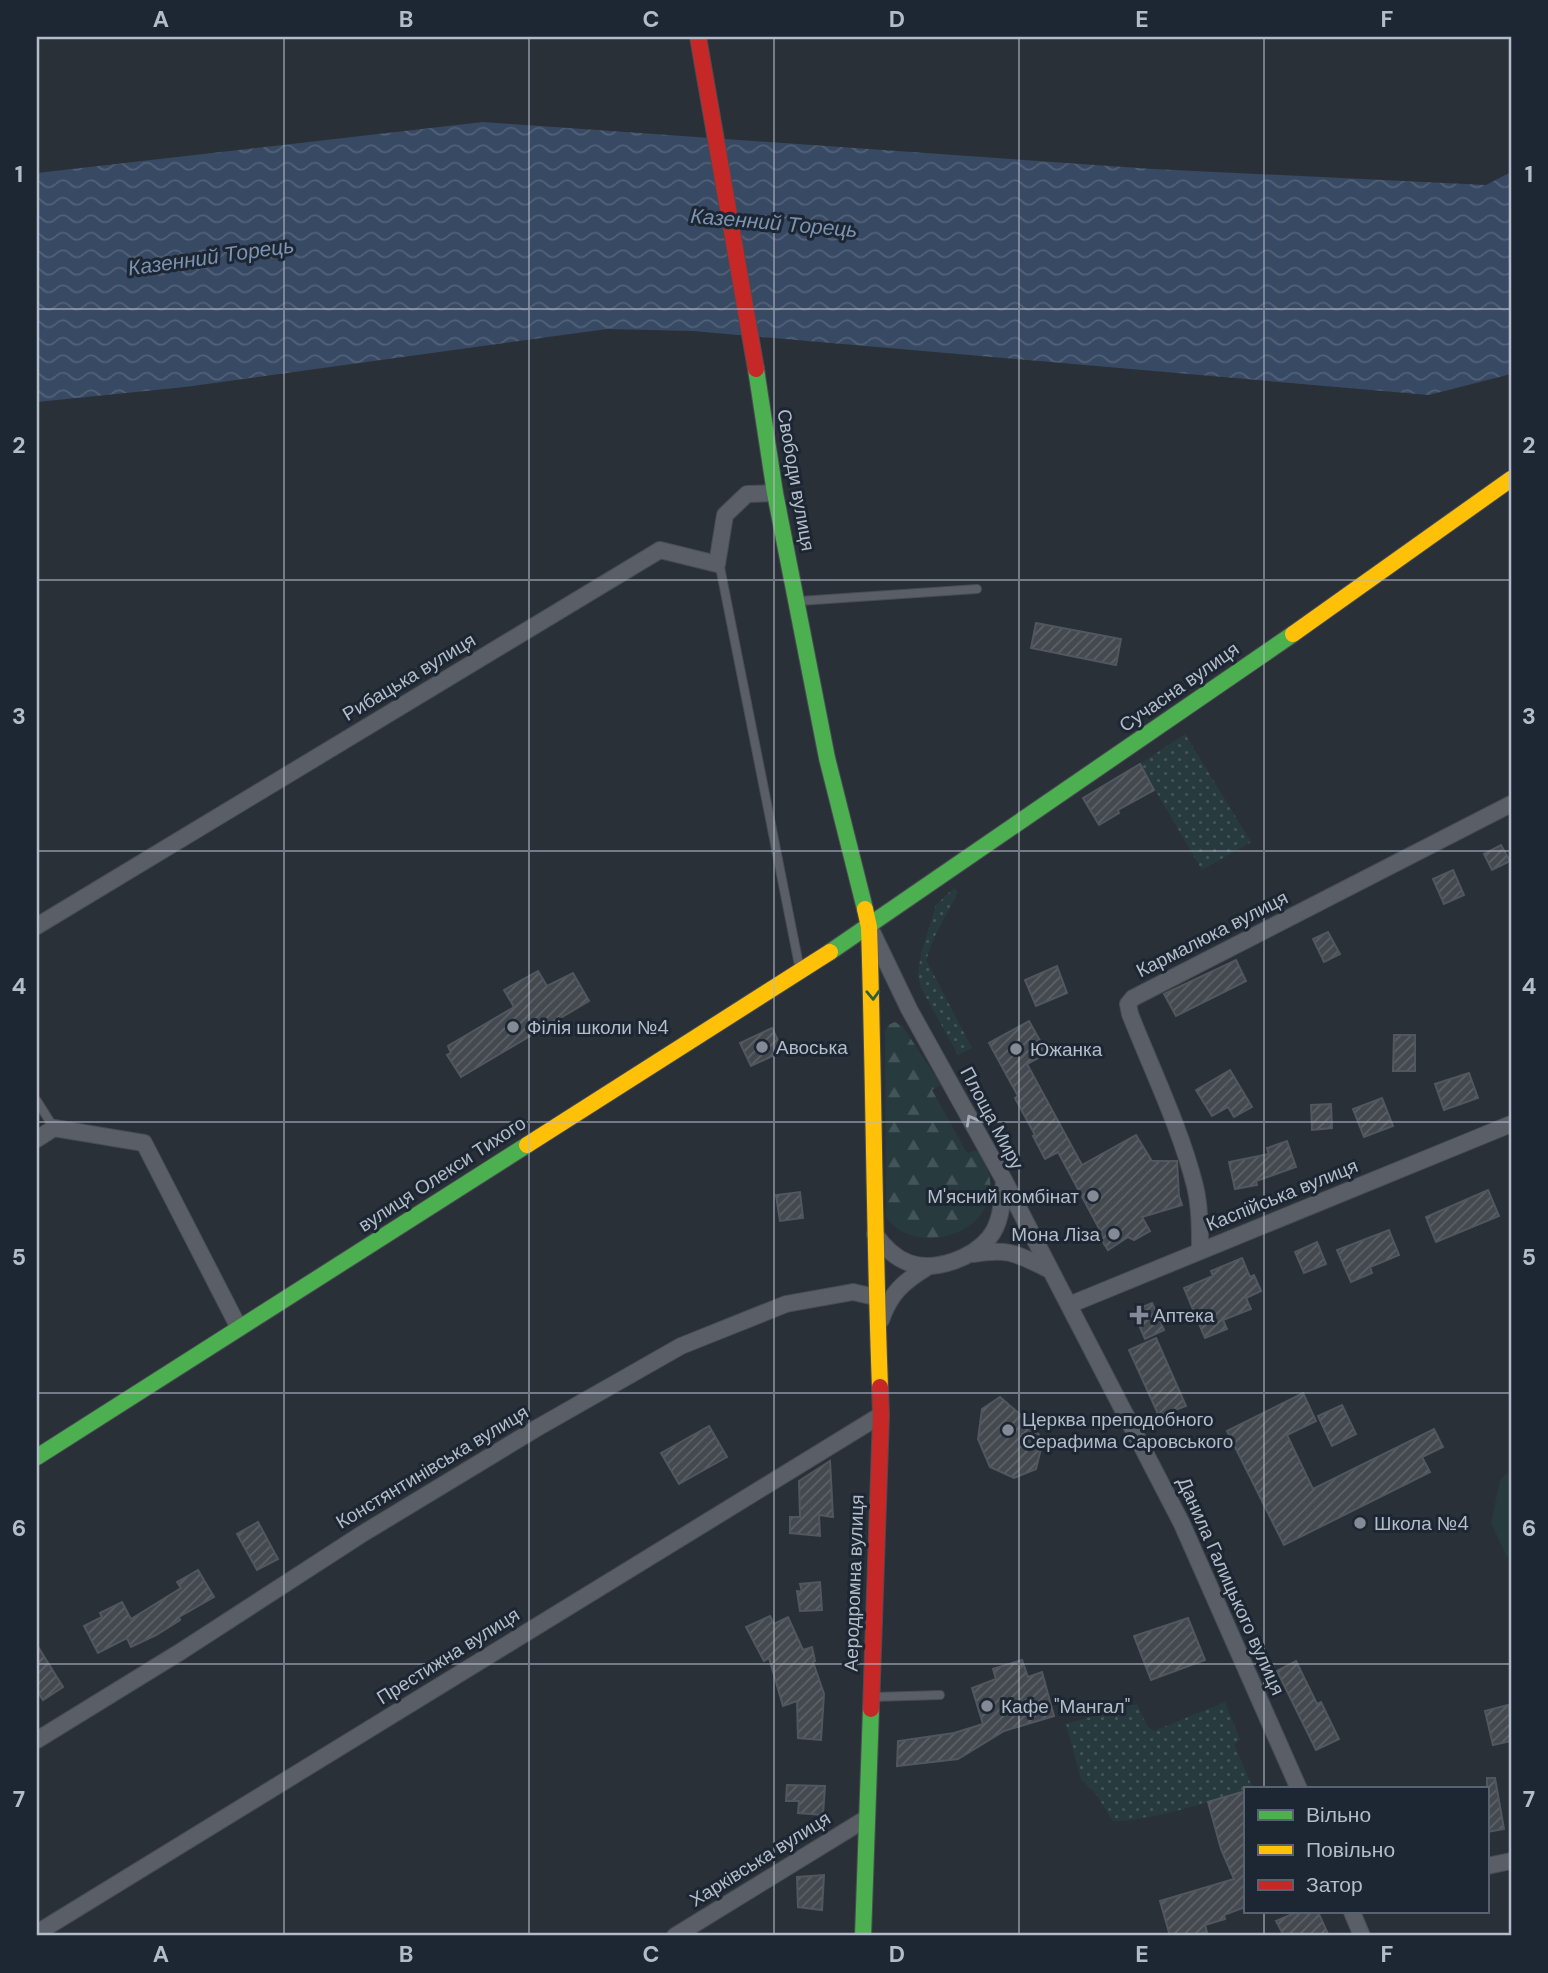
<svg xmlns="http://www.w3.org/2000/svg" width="1548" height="1973" font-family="'DM Sans',sans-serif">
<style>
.grass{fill:url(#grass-dots)}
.forest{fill:url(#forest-firs)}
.garden{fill:#273a3e}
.water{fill:url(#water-waves)}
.building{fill:url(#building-hatch);stroke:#52575f;stroke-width:2}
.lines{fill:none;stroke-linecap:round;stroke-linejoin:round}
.lane-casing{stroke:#484c53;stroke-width:10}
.street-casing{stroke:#484c53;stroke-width:18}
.fast-casing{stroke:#484c53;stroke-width:18}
.slow-casing{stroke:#484c53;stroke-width:18}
.jam-casing{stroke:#484c53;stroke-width:18}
.lane{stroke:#5a5e66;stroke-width:8}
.street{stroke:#5a5e66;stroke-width:16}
.fast{stroke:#4caf50;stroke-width:16}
.slow{stroke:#ffc107;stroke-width:16}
.jam{stroke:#c62828;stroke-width:16}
.oneway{stroke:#305d3f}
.oneway2{stroke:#a2a9b5}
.grid{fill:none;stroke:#b4bcc9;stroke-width:2;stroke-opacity:0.55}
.poi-dot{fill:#848b96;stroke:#1d2633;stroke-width:2.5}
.labels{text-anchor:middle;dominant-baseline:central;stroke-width:6;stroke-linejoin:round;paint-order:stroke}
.street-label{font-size:19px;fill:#b4bcc9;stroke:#1d2633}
.poi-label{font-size:19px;fill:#b4bcc9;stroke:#1d2633;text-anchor:start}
.water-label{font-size:21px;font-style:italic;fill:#7c92b1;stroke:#1d2633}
.neatline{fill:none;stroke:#b4bcc9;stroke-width:2.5}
.grid-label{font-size:23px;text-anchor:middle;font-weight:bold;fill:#b4bcc9}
</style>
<defs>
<pattern id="grass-dots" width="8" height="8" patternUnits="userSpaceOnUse" patternTransform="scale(1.75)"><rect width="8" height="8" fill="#273a3e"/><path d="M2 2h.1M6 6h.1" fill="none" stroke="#445559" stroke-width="1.8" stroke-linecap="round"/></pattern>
<pattern id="forest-firs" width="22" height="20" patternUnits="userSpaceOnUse" patternTransform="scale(1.75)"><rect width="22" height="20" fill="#273a3e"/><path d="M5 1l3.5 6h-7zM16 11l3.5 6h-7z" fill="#445559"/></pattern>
<pattern id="water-waves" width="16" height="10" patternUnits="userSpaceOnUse" patternTransform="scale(1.75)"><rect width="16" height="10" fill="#384963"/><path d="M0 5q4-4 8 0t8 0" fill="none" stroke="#526178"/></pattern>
<pattern id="building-hatch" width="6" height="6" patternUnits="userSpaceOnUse" patternTransform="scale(1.75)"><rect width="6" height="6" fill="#444950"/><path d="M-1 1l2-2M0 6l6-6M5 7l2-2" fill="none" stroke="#5d6168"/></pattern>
</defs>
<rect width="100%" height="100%" fill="#2a3038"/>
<g class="grass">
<path d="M1185,734L1251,842L1202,870L1140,764Z"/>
<path d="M954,888L958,892L934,938L926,960L972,1048L958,1055L921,988L918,974L921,953L936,905Z"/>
<path d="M1225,1702L1240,1740L1234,1744L1253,1789H1245V1791C1204,1803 1155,1820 1113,1821L1096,1794L1081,1779L1066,1724L1137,1704L1147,1726L1154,1731Z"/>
</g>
<path class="forest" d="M895,1022L903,1027L941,1085L932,1090L967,1153L979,1150C986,1163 992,1177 990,1192C985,1238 912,1255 886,1217L885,1031L888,1025Z"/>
<path class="garden" d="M1511,1470V1560L1506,1555L1491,1523L1500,1480Z"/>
<path class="water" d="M483,122L1153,169L1486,185L1511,172V374L1429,395L693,331L607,329L185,387L37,402V173Z"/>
<g class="building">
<path d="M1036,623L1121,639L1116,665L1031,648Z"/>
<path d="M1140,764L1154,790L1118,810L1119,813L1099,825L1083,798Z"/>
<path d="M1501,845L1510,861L1492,870L1484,854Z"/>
<path d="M1453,870L1464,895L1444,904L1433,879Z"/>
<path d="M1328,932L1340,954L1324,962L1313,939Z"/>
<path d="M1236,960L1246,981L1176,1016L1164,994Z"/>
<path d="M1057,966L1067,993L1036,1006L1025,980Z"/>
<path d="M538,971L547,986L573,973L589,1001L461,1077L447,1055L451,1053L448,1046L514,1007L504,990Z"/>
<path d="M1029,1021L1047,1053L1027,1064L1082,1165L1136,1135L1152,1161H1177L1179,1196L1182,1205L1142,1217L1150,1231L1134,1240L1128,1237L1108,1250L1099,1236L1102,1234L1058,1152L1045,1159L1033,1136L1035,1135L1015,1098L1018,1096L989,1043Z"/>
<path d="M772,1028L783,1051L751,1066L740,1043Z"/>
<path d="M1394,1035H1415V1071H1393Z"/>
<path d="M1230,1070L1252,1107L1234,1117L1228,1107L1212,1116L1196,1090Z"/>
<path d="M1469,1073L1478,1098L1444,1110L1435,1084Z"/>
<path d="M1382,1098L1393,1126L1364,1137L1353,1109Z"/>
<path d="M1331,1104L1332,1128L1312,1130L1311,1105Z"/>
<path d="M1287,1141L1296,1167L1256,1181L1257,1185L1235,1189L1229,1162L1269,1154L1267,1148Z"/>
<path d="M1488,1190L1499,1216L1436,1242L1426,1217Z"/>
<path d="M800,1192L803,1218L780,1221L776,1195Z"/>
<path d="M1389,1230L1399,1255L1370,1267L1372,1273L1351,1282L1337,1250Z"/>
<path d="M1317,1242L1326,1264L1304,1273L1295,1252Z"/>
<path d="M1242,1258L1250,1277L1254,1275L1261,1291L1246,1298L1251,1309L1223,1320L1227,1329L1205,1338L1184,1288L1213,1276L1211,1271Z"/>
<path d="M1152,1303L1164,1330L1145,1339L1133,1311Z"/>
<path d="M1156,1338L1186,1406L1159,1416L1129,1350Z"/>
<path d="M1303,1393L1316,1421L1287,1435L1313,1489L1434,1429L1443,1447L1422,1457L1430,1472L1284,1545L1227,1431Z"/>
<path d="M1000,1397L1029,1422L1043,1440L1036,1469L1014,1478L990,1467L978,1439L982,1409Z"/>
<path d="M1342,1405L1356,1434L1332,1446L1318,1416Z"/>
<path d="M709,1426L727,1457L679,1484L661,1453Z"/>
<path d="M830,1461L833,1517L819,1515L820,1536L790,1533V1517H800L799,1481Z"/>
<path d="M258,1522L278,1559L257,1570L237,1534Z"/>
<path d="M198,1570L214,1597L179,1617L180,1620L156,1635L131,1647L127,1638L98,1653L84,1626L102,1617L100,1613L122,1602L131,1619L181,1588L177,1582Z"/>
<path d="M820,1582L822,1610L800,1611L797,1591L802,1592L800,1584Z"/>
<path d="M770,1616L774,1624L788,1617L803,1650L812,1647L815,1661L813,1662L824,1694L821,1740L798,1738L797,1701L783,1706L769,1658L764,1661L746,1627Z"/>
<path d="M1188,1618L1205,1660L1151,1680L1134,1636Z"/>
<path d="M37,1645L63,1687L43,1700L37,1691Z"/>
<path d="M1022,1660L1028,1677L1042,1672L1054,1716L1004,1731L958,1759L897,1766L898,1741L954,1733L983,1724L972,1688L996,1679L993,1669Z"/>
<path d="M1296,1661L1317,1704L1321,1702L1339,1739L1316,1750L1277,1671Z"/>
<path d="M1508,1705L1511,1721V1741L1493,1745L1485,1711Z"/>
<path d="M1487,1778H1495L1504,1829L1487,1832Z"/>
<path d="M787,1785L825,1786L823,1815L798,1813L799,1801H786Z"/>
<path d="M1245,1791V1907L1224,1915L1225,1919L1205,1925L1207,1932L1193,1936H1170L1160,1901L1234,1879L1221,1849L1208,1802Z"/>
<path d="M824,1875L822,1910L798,1907L797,1877Z"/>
<path d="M1297,1912H1318L1329,1936H1284L1276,1921Z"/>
</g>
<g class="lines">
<g class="lane-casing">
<g id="lane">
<path d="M719,562L799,965"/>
<path d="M799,601L977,589"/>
<path d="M37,1101L54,1128"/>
<path d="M873,1697L940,1695"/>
</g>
</g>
<g class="street-casing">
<g id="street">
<path d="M37,926L660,550L717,564L725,515L747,494L775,493"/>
<path d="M873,934L909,1009L1004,1180L1182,1524L1299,1789"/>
<path d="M37,1139L54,1128L144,1143L239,1328"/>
<path d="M875,1234C895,1263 919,1273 954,1261C968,1256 979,1250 989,1238C1002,1222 1002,1201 1004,1181"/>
<path d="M1200,1251C1200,1229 1200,1207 1195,1186C1180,1127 1152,1070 1130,1014L1128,1004L1133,998L1511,804"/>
<path d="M973,1254C1012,1248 1016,1254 1050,1270"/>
<path d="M1069,1305L1511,1124"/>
<path d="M881,1320C890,1294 903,1282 926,1268"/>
<path d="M37,1740L180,1652L362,1534L537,1428L681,1346L786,1304L853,1292L875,1297"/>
<path d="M1487,1866L1511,1861"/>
<path d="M1352,1912L1362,1936"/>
<path d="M37,1933L881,1415"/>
<path d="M675,1936L867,1818"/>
</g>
</g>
<g class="fast-casing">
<g id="fast">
<path d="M756,369L775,493L827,758L865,909"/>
<path d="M830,952L1293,634"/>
<path d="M37,1457L527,1145"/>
<path d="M863,1936L871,1709"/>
</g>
</g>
<g class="slow-casing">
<g id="slow">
<path d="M1293,634L1511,479"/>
<path d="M865,909L869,927C874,1080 874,1234 880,1387"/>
<path d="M527,1145L830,952"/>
</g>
</g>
<g class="jam-casing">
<g id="jam">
<path d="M698,37L756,369"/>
<path d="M871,1709L881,1415L880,1387"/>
</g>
</g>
<use href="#lane" class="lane"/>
<use href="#street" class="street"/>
<use href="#fast" class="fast"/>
<use href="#slow" class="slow"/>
<use href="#jam" class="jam"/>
</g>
<defs><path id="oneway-chevron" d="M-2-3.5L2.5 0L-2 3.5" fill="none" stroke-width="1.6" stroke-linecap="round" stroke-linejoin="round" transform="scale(1.75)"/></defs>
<use class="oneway" href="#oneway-chevron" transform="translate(873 995) rotate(88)"/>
<use class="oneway2" href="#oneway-chevron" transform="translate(971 1120) rotate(-119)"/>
<path class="grid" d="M284,37V1936M529,37V1936M774,37V1936M1019,37V1936M1264,37V1789M37,309H1511M37,580H1511M37,851H1511M37,1122H1511M37,1393H1511M37,1664H1511M1264,1912V1936"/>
<g class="poi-dot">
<circle cx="513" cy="1027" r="7"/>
<circle cx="762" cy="1047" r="7"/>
<circle cx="1016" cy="1049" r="7"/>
<circle cx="1093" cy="1196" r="7"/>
<circle cx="1114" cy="1234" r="7"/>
<path d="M1135.5 1304.5h7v7h7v7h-7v7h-7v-7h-7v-7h7z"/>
<circle cx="1008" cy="1430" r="7"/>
<circle cx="1360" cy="1523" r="7"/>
<circle cx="987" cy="1706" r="7"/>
</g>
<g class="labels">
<g class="street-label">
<text transform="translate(796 480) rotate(80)">Свободи вулиця</text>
<text transform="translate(409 677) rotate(-31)">Рибацька вулиця</text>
<text transform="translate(1179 687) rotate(-35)">Сучасна вулиця</text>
<text transform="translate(1212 934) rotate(-27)">Кармалюка вулиця</text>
<text transform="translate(992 1118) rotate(62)">Площа Миру</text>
<text transform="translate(442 1174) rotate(-33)">вулиця Олекси Тихого</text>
<text transform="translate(1282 1195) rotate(-22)">Каспійська вулиця</text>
<text transform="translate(432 1467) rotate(-31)">Констянтинівська вулиця</text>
<text transform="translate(854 1583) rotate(-88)">Аеродромна вулиця</text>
<text transform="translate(1231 1586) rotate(66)">Данила Галицького вулиця</text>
<text transform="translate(448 1656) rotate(-32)">Престижна вулиця</text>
<text transform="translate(760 1859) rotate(-32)">Харківська вулиця</text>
</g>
<g class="poi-label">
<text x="527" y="1027">Філія школи №4</text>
<text x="776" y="1047">Авоська</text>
<text x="1030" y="1049">Южанка</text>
<text x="1079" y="1196" text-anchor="end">М'ясний комбінат</text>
<text x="1100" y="1234" text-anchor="end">Мона Ліза</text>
<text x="1153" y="1315">Аптека</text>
<text x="1022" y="1419">Церква преподобного<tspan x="1022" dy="22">Серафима Саровського</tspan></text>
<text x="1374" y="1523">Школа №4</text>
<text x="1001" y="1706">Кафе "Мангал"</text>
</g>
<g class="water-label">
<text transform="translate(774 223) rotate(5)">Казенний Торець</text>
<text transform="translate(211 257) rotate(-8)">Казенний Торець</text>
</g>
</g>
<rect width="1548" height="1973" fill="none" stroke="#1d2633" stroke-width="77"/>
<rect x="1244" y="1787" width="245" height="126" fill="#1d2633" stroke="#59626f" stroke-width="2"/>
<rect x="1258" y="1810" width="35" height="10" fill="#4caf50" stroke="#59626f" stroke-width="2"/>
<text x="1306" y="1822" font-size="21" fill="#b4bcc9">Вільно</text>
<rect x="1258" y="1845" width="35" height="10" fill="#ffc107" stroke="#59626f" stroke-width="2"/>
<text x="1306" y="1857" font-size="21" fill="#b4bcc9">Повільно</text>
<rect x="1258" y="1880" width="35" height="10" fill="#c62828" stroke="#59626f" stroke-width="2"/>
<text x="1306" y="1892" font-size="21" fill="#b4bcc9">Затор</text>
<rect x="38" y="38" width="1472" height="1896" class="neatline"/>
<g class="grid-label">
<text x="161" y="27">A</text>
<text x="406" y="27">B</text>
<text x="651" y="27">C</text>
<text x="897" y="27">D</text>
<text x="1142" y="27">E</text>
<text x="1387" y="27">F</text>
<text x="19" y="182">1</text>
<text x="1529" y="182">1</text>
<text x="19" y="453">2</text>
<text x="1529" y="453">2</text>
<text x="19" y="724">3</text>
<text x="1529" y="724">3</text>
<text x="19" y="994">4</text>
<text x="1529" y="994">4</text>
<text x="19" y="1265">5</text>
<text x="1529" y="1265">5</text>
<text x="19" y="1536">6</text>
<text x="1529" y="1536">6</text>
<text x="19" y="1807">7</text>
<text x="1529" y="1807">7</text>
<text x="161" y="1962">A</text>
<text x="406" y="1962">B</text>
<text x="651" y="1962">C</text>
<text x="897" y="1962">D</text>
<text x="1142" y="1962">E</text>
<text x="1387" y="1962">F</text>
</g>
</svg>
